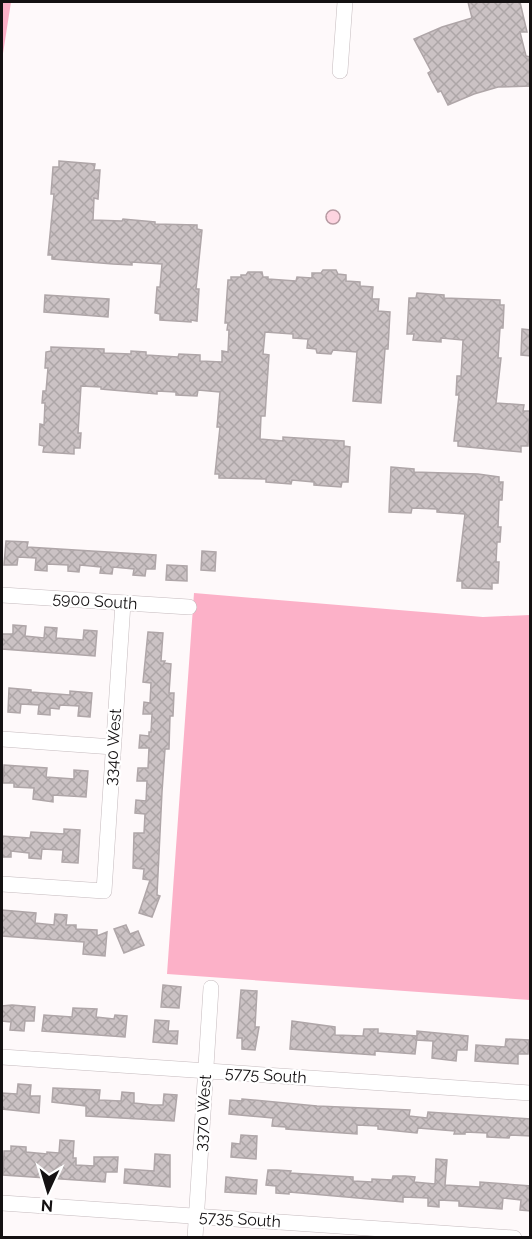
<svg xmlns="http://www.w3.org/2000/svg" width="532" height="1239" font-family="Raleway,sans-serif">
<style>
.green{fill:#fcb1c8}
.water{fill:url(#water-ripples);stroke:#b79aa2;stroke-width:1.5}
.building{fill:url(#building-cross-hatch);stroke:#afa6a8;stroke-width:1.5}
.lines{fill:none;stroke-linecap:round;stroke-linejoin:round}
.minor-casing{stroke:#c5bbbe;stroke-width:16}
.minor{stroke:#fff;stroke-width:15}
.labels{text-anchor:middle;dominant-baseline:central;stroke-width:4.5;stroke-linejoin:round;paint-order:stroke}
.street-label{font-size:16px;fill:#141112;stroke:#fff}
</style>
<defs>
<pattern id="water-ripples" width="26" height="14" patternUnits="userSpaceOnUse" patternTransform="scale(1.5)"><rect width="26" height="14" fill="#fdd4e0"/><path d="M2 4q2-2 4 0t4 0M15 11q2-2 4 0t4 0" fill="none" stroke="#d8b5bf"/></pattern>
<pattern id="building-cross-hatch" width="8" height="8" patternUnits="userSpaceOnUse" patternTransform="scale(1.5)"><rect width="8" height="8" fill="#cbc2c4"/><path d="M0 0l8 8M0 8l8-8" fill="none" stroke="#ada6a7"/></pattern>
</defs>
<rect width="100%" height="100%" fill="#fef9fa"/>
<g class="green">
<path d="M2,2H11L2,60Z"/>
<path d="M194,593L483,617L530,615V1000L167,974Z"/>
</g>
<circle class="water" cx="333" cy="217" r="7"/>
<g class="building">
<path d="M468,2H520L527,32H520L526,56L531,57V86L498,87L474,94L448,105L441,91L438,92L433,83L428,73L431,71L414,39L442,27L472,18Z"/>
<path d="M59,161L95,164L94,170H100L98,199L94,198L93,220L122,221L123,219L155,222V224L197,225V229L202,230L196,289H199L197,321L191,320V322L160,320V314L155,313L157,287H160L162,264L132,262V265L113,264L52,259V255H48L54,194H51L53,167H59Z"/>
<path d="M323,270H336L338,274L346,275V281L360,282V286L373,287L372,299H379L378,311L390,312L388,349H385L381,403L353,401L357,352L333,350L331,354L317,353L316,349L307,348L308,339L293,338V334L265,332L263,354L269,355L265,416H261L260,439L283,441V437L344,441V446L350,447L348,482H342L341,487L314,485V482L292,480L291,484L266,482V479L219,478V474H215L220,427H217L220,392L198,390L197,396L176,395V392L157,391V394L101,389V387L81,386L78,433H81L80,448H74V454L43,452L44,446L39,445L40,424L44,425L45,403H42L43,391H46L48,368H45L46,352L51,351V347L104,349V353L131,354V351L146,352V355L178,357L179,354L200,355V361L222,362V351L228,352L229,330H227L228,323H225L228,280H231V277H241V275H246L248,272H262L263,277H268V279L296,281L297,277L312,278V273H321Z"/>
<path d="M417,293L444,295V298L500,300V305H504L503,328H500L498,358H501L496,403L524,405L523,411H530L528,446H521V452L458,446V441H454L459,395H456L457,376H461L463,340L441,338V342L413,340L414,334H407L409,298H416Z"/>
<path d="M45,295L109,299L108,317L44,312Z"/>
<path d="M522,329L531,330V356L521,355Z"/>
<path d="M391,467L414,469V472L478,474L499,477V482H503L502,500H499L498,527H501L500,542H497L496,562H499L498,583H492V589L462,588V581H457L465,514L437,512V509L412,508L411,513L389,512Z"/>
<path d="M6,541L28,542L27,547L156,555L155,569H146L145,576L133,575L134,569L113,567L112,574L100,573L101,567L80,565L79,572L68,571V565L47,564V571L35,570L36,558L18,557L17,565H4Z"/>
<path d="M202,551L216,552L215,571L201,570Z"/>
<path d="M167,565L187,566V581L166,580Z"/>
<path d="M13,625L26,626L25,636L44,638L45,627L57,628L56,638L83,640L84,630L97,631L95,656L2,649V634H13Z"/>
<path d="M148,632L163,633L161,661H165L164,663L171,664L169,693H174L173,716H170L169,749H165L162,792L157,895L160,896L152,917L139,913L150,880L143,879L144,869L133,868L134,833H144L145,814L135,813L136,800L146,801L147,781H137L138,768H148L149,748H139L140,735L149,736V732H151L152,714H143L144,702L150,703L151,683L143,682Z"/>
<path d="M9,688L31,690V692L70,695V691L92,693L90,717L78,716L79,706L60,705L59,709L50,708V715L38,714L39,705L21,704L20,713L8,712Z"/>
<path d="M4,765L47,768L46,777L74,779V770L88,771L86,797L53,795V802L33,799L34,788L14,787V783H3Z"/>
<path d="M64,829L80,830L78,863L62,862L63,850L42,849L41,859L29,858V853L11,851V857H2V836L30,838L31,832L64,834Z"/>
<path d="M2,910L36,913L35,923L54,925L55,914L67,915L66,925H76V929L97,930V936L107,932L105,956L83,954L84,942L2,936Z"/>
<path d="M126,925L130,934L138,931L144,945L124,953L114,929Z"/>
<path d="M163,985L181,987L179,1008L161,1007Z"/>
<path d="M241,990L257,991L255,1027H259L255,1050L242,1049V1038H237Z"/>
<path d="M12,1005L35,1007L34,1021H25L24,1031L10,1030L11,1022L2,1021V1006Z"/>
<path d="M73,1008L97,1009L96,1017L114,1019L115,1015L127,1016L125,1037L42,1031L44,1015L72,1017Z"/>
<path d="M155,1020L169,1021L168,1031H178L177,1044L153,1042Z"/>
<path d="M292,1021L335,1027V1035L363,1036L364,1029H378V1033L417,1036V1031L468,1036L467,1050H457L456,1061L432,1058L433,1041L416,1040L417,1037L415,1054L375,1051V1055L290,1049Z"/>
<path d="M506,1039L529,1040L528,1054H518V1064L475,1061L476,1045L505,1047Z"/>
<path d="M18,1084L31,1085L30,1096H40L39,1113L2,1109V1093L17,1094Z"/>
<path d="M53,1088L100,1090L99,1100L121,1101L122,1092L134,1093V1103L153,1105H163L164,1094L177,1095L174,1121L86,1116V1106L52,1102Z"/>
<path d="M242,1099L317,1106L410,1110L409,1116L427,1118L428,1112L531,1119V1136L510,1135L509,1138L487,1137V1133L465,1132V1134H454L455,1131L418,1128L417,1133L378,1129V1126L357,1125V1134L286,1129V1127L272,1126L273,1118L229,1114L230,1100L242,1101Z"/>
<path d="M241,1135L257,1136L256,1159L231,1157L232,1143L240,1144Z"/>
<path d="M60,1140L74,1141L73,1158H76V1165L94,1166V1157H118L117,1172H106L105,1182L3,1175L4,1151H11V1146L26,1147V1152L47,1154V1152L59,1153Z"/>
<path d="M155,1154L170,1155V1187L124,1183L125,1169L154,1171Z"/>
<path d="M436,1159L447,1160L445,1185L480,1187V1182L531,1186V1211L520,1210L521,1200L503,1198L502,1209L459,1206V1201L439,1200V1207L428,1206V1198L403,1197V1202L289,1192V1194L276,1193V1186L266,1185L268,1170H277L291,1171L290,1173L353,1177V1181L372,1182V1179L392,1180L393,1176H405L415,1177L414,1182L435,1184Z"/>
<path d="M226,1177L257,1180L256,1194L225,1192Z"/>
</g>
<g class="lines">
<g class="minor-casing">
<g id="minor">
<path d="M340,71L345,2"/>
<path d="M2,595L189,607"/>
<path d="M2,739L113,747"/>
<path d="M2,884L104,891L123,603"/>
<path d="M2,1057L530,1093"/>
<path d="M2,1203L514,1238"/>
<path d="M195,1238L211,988"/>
</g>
</g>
<use href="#minor" class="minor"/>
</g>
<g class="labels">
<g class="street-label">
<text transform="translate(95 601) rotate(4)">5900 South</text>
<text transform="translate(113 747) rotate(-86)">3340 West</text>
<text transform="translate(266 1075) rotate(4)">5775 South</text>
<text transform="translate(203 1113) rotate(-86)">3370 West</text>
<text transform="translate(240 1219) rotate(4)">5735 South</text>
</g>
</g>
<rect width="532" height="1239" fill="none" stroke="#141112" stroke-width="6"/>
<g transform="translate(48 1191) rotate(184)" stroke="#ffffff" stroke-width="4.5" paint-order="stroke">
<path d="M0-4.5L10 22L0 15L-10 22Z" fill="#141112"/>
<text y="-9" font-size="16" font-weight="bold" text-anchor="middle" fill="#141112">N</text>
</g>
</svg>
